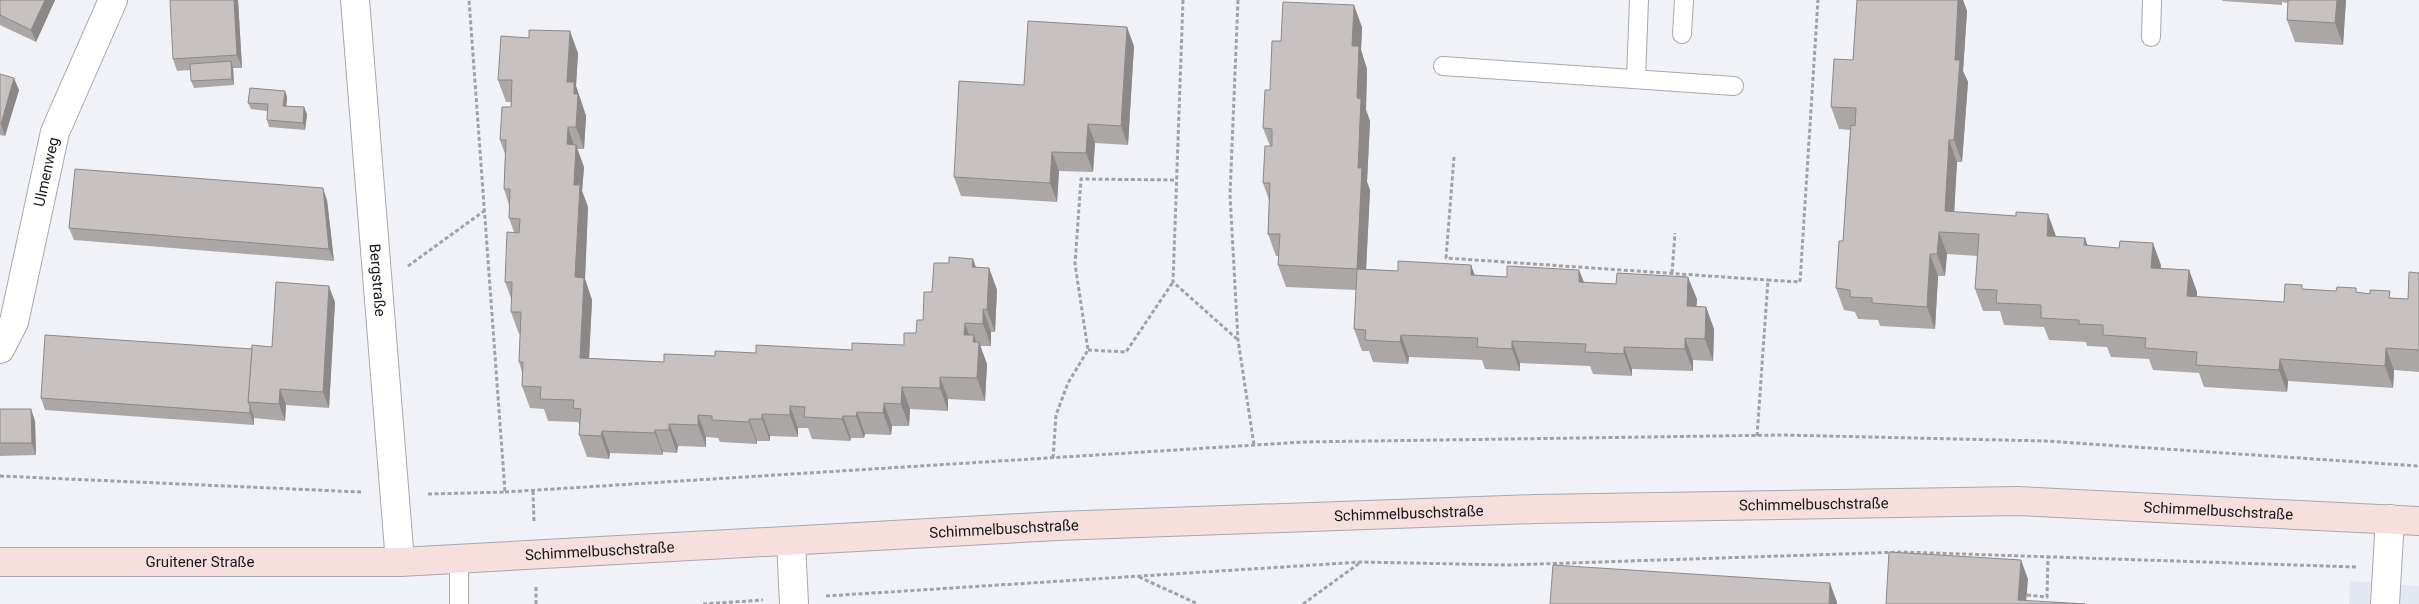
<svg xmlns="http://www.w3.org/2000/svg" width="2419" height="604" font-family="Roboto,sans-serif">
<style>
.built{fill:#e3e7f2}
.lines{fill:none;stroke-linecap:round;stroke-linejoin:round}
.service-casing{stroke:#a7a8ac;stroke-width:20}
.minor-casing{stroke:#a7a8ac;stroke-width:30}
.secondary-casing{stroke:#a7a8ac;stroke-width:30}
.path{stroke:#a1a2a6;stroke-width:3;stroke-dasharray:4 2.5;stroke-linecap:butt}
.service{stroke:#fff;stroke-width:18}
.minor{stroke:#fff;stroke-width:28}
.secondary{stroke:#f6dfdd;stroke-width:28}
.wall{fill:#aba7a6}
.shaded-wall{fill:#8b8887}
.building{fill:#c7c2c1;stroke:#8b8887}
.labels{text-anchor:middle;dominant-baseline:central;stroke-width:4.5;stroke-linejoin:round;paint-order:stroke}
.street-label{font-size:15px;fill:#171819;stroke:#fff}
</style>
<rect width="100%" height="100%" fill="#f1f2f7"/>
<path class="built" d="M2350,581L2419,586V604H2349Z"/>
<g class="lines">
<g class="service-casing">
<g id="service">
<path d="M1682,34L1684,0"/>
<path d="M2151,37L2152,0"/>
<path d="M1443,66L1734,86"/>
<path d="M1636,79L1639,0"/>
<path d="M459,604V559"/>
</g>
</g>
<g class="minor-casing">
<g id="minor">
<path id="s1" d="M355,0L400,562"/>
<path id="s2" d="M0,349L14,322L55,132L113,0"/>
<path d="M791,541L794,604"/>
<path d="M2385,604L2390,519"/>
</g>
</g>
<g class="secondary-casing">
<g id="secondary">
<path id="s3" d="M0,562H400L1057,526L1535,509L2017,501L2419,521"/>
</g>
</g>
<g class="path">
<path d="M1183,0L1173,282L1237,339"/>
<path d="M1238,0L1230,195L1238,340L1254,445"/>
<path d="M1454,157L1446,258L1768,280"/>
<path d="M408,266L484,211"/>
<path d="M1672,273L1675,233"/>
<path d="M1088,350L1126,352L1173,282"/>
<path d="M1757,436L1768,280L1800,282L1818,0"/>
<path d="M1053,458L1056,415L1068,383L1088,350L1075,264L1081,179L1176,180"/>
<path d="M0,476L361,492"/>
<path d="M533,491L534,523"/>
<path d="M505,492L1303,442L1783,435L2045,441L2419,466"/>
<path d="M428,494L505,492L469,0"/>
<path d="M1139,577L1198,604"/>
<path d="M536,587V604"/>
<path d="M2027,595L2047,597L2048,557"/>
<path d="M826,596L1361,562L1509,565L1902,552L2356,567"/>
<path d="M703,604L763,600"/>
<path d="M1303,604L1361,562"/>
</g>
<use href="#service" class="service"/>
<use href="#minor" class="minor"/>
<use href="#secondary" class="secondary"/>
</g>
<g class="wall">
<path d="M0,0H55L36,42L0,25Z"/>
<path d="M238,0L242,68H233L234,85L194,88L191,81V70L177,71L173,59Z"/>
<path d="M1857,0H1963L1967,11L1963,71L1968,82L1962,162H1957L1954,212L2056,236L2085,238L2087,245L2161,265V268L2189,270L2197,292V297L2284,302L2304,289L2358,293L2392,298L2408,299L2419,273V372L2394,370L2393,388L2288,381L2287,392L2204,387L2199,373L2153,370L2149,359L2111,357L2107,347L2087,346L2086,342L2049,340L2044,327L2004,325L2000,311H1983L1975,289L1978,256L1947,254L1945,276H1938L1935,329L1880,326L1878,320L1858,319L1855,312L1844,310L1836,288L1843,241L1850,130L1839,129L1831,107L1853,60Z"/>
<path d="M2222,0H2346L2343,45L2295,42L2287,20L2288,3L2282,2V5L2223,1Z"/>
<path d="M1362,27L1361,50L1367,69L1366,110L1370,121L1367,182L1370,190L1366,269L1398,271L1471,265L1475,276L1507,277L1579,270L1584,282L1697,299L1696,306L1706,307L1714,329L1713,361L1693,360V371L1632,369V376L1593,374L1590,366L1520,363V371L1485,369L1482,360L1409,357L1408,364L1373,362L1369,351H1362L1354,329L1356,290L1286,287L1278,265L1279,256H1276L1268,234L1269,200L1263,183L1270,146L1263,128L1270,90L1281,41Z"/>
<path d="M1134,46L1128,145L1095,143L1093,172L1059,171L1057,202L961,196L954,177L1024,85Z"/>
<path d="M578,53L576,86L586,116L584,149H577L584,167L582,191L588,207L585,279L592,300L589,358L664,362L715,356L756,353L852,350L904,345L916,333L923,320L932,292L976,267L989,268L997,290L995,332H991V346H980L987,364L985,401L948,399V411L910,409L909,426H892L891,435L865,434L864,438H851L850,441L812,439L808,428H798V437L770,436V441H757V444L720,442L718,438L706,437V447L678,446L677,453L663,452V455L610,453L609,459L587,457L579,435L580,426L578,422L548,421L544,409L530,408L522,386V372L519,362L520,334H519L511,312L512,301L505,282L514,232L509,218V205L504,189L505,154L500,140L511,107V102H506L498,80Z"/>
<path d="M0,74L19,90L5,136L0,135Z"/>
<path d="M287,97L286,106L307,114L305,130L269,127L267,120V111L251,109L248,103Z"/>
<path d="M327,200L334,261L74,240L69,228Z"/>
<path d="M335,302L329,408L286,405L285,421L254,418V425L45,410L41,398L252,349L272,347Z"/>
<path d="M0,409L35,421L36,455L0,456Z"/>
</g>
<g class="shaded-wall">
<path d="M45,0H55L36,42L31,30Z"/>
<path d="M234,0H238L242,68L237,55Z"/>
<path d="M1958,0H1963L1967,11L1963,71L1968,82L1962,162L1954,140L1955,60Z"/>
<path d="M2337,0H2346L2343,45L2335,23Z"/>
<path d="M1354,5L1362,27L1361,50L1367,69L1366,110L1370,121L1367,182L1370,190L1365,291L1357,269L1358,168L1357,98L1352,46Z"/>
<path d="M1127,27L1134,46L1128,145L1121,126Z"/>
<path d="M570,31L578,53L576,86L586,116L584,149L576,127L567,82Z"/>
<path d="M231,61L233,68L234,85L232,79Z"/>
<path d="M14,78L19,90L5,136L1,124Z"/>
<path d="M285,91L287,97L286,112L283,106Z"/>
<path d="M304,107L307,114L305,130L303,123Z"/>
<path d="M1088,124L1095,143L1093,172L1086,153Z"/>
<path d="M568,127L575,148L576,145L584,167L582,191L588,207L585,279L592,300L588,380L580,358L575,277L574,185L567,144Z"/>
<path d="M1949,140L1957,162L1953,233L1945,211Z"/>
<path d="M1052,152L1059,171L1057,202L1050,183Z"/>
<path d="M323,188L327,200L334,261L329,249Z"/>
<path d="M2048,214L2056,236H2047Z"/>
<path d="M1939,232L1947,254L1945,276L1937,254Z"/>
<path d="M2085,238L2093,260L2084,245Z"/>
<path d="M2153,243L2161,265L2159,290L2151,268Z"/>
<path d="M1930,254L1938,276L1935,329L1927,307Z"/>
<path d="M973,259L981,281L972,267Z"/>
<path d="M1471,265L1479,287L1471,275Z"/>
<path d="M989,268L997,290L995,332L987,310Z"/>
<path d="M1579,270L1587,292L1579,282Z"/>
<path d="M2189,270L2197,292L2196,318L2187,296Z"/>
<path d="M1688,277L1697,299L1695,328L1687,306Z"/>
<path d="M329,286L335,302L329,408L323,392Z"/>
<path d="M1706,307L1714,329L1713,361L1705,339Z"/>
<path d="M983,309L991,332V346L983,324Z"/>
<path d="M965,323L973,346L964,335Z"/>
<path d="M974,335L978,348L979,342L987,364L985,401L977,378L973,342Z"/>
<path d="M1401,335L1409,357L1408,364L1400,342Z"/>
<path d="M1685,338L1693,360V371L1685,349Z"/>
<path d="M1512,341L1520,363V371L1512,349Z"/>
<path d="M1624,347L1632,369V376L1624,354Z"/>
<path d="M2386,348L2394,370L2393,388L2385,366Z"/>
<path d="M2280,359L2288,381L2287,392L2279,370Z"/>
<path d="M940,377L948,399V411L940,388Z"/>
<path d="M902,387L910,409L909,426L901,404Z"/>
<path d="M280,389L286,405L285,421L279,404Z"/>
<path d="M884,403L892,426L891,435L883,413Z"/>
<path d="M250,406L254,418V425L250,413Z"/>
<path d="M790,406L798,428V437L790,415Z"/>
<path d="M31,409L35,421L36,455L32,443Z"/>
<path d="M857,412L865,434L864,438L856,416Z"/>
<path d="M762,414L770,436V441L762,419Z"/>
<path d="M698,415L706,437V447L698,425Z"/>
<path d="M843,416L851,438L850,441L842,419Z"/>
<path d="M749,419L757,441V444L749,422Z"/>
<path d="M669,424L678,446L677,453L669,430Z"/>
<path d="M655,430L663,452V455L655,433Z"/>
<path d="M602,431L610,453L609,459L601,436Z"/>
<path d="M2021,560L2028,579L2026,604L2018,600Z"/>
<path d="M1830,583L1837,602V604H1829Z"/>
</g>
<g class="building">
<path d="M0,0H45L31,30L0,15Z"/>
<path d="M170,0H234L237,55L173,59Z"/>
<path d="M1857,0H1958L1955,60H1960L1954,140H1949L1945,211L2016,216V212L2048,214L2047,236L2085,238L2084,245L2119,248L2120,241L2153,243L2151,268L2189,270L2187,296L2284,302L2285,284L2302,285V289L2336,291L2337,287L2356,288V292L2370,294V290L2390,291L2389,298L2408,299L2409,272L2419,273V350L2386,348L2385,366L2280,359L2279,370L2196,365L2197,352L2145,348L2146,338L2103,335V325L2079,324V320L2041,318V305L1996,303L1997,290L1975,289L1979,234L1939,232L1937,254H1930L1927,307L1872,303V298L1850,297V290L1836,288L1839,241H1843L1851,125L1855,126L1856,108L1831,107L1834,59L1853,60Z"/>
<path d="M2288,0H2337L2335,23L2287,20Z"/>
<path d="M1283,2L1354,5L1352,46H1359L1357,98L1361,99L1358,168H1362L1357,269L1278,265L1280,234H1268L1270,183H1263L1265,146H1272V129L1263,128L1265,90H1270L1272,41H1281Z"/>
<path d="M1028,21L1127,27L1121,126L1088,124L1086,153L1052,152L1050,183L954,177L959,81L1024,85Z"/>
<path d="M529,30L570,31L567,82H574V94H578L576,127H568L567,144L576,145L574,185H580L575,277L584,278L580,358L664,362V354L715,356V351L756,353V345L852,350V343L904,345V333H916L917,320H923L924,292H932L934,263H949V257L973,259L972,267L989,268L987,310L983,309V324L965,323L964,335H974L973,342H979L977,378L940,377V388L902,387L901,404L884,403L883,413L857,412L856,416H843L842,419L804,417L805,407L790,406V415L762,414V419H749V422L712,420V416L698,415V425L669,424V430H655V433L602,431L601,436L579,435L581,409L573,408L574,400L540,399L541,387L522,386L523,362H519L521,312H511L512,282H505L507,232L519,233L520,219L509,218L510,189H504L506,140H500L502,107H511L512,80H498L501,36L529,38Z"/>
<path d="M231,61L232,79L191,81L190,64Z"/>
<path d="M0,74L14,78L1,124H0Z"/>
<path d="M250,88L285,91L283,106L304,107L303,123L267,120L268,104L248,103Z"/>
<path d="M75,169L323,188L329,249L69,228Z"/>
<path d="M1398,261L1471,265V275L1507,277V266L1579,270V282L1616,284L1617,273L1688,277L1687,306L1706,307L1705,339L1685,338V349L1624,347V354L1585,352L1586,344L1512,341V349L1477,347L1478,338L1401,335L1400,342L1365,340L1366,330L1354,329L1357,269L1398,271Z"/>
<path d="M276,282L329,286L323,392L280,389L279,404L248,402L252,345L272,347Z"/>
<path d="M45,335L252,349L248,402L250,406V413L41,398Z"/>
<path d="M0,409H31L32,443H0Z"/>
<path d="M1889,552L2021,560L2018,600L2085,604H1886Z"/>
<path d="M1553,565L1830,583L1829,604H1550Z"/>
</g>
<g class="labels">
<g class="street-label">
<text stroke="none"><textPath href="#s2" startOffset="184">Ulmenweg</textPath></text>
<text stroke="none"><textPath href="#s1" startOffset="281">Bergstraße</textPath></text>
<text stroke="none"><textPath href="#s3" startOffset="1815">Schimmelbuschstraße</textPath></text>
<text stroke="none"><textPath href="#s3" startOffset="2220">Schimmelbuschstraße</textPath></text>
<text stroke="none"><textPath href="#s3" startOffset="1410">Schimmelbuschstraße</textPath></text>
<text stroke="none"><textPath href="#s3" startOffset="1005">Schimmelbuschstraße</textPath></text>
<text stroke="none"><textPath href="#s3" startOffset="600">Schimmelbuschstraße</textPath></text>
<text stroke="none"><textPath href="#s3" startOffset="200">Gruitener Straße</textPath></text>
</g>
</g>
</svg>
